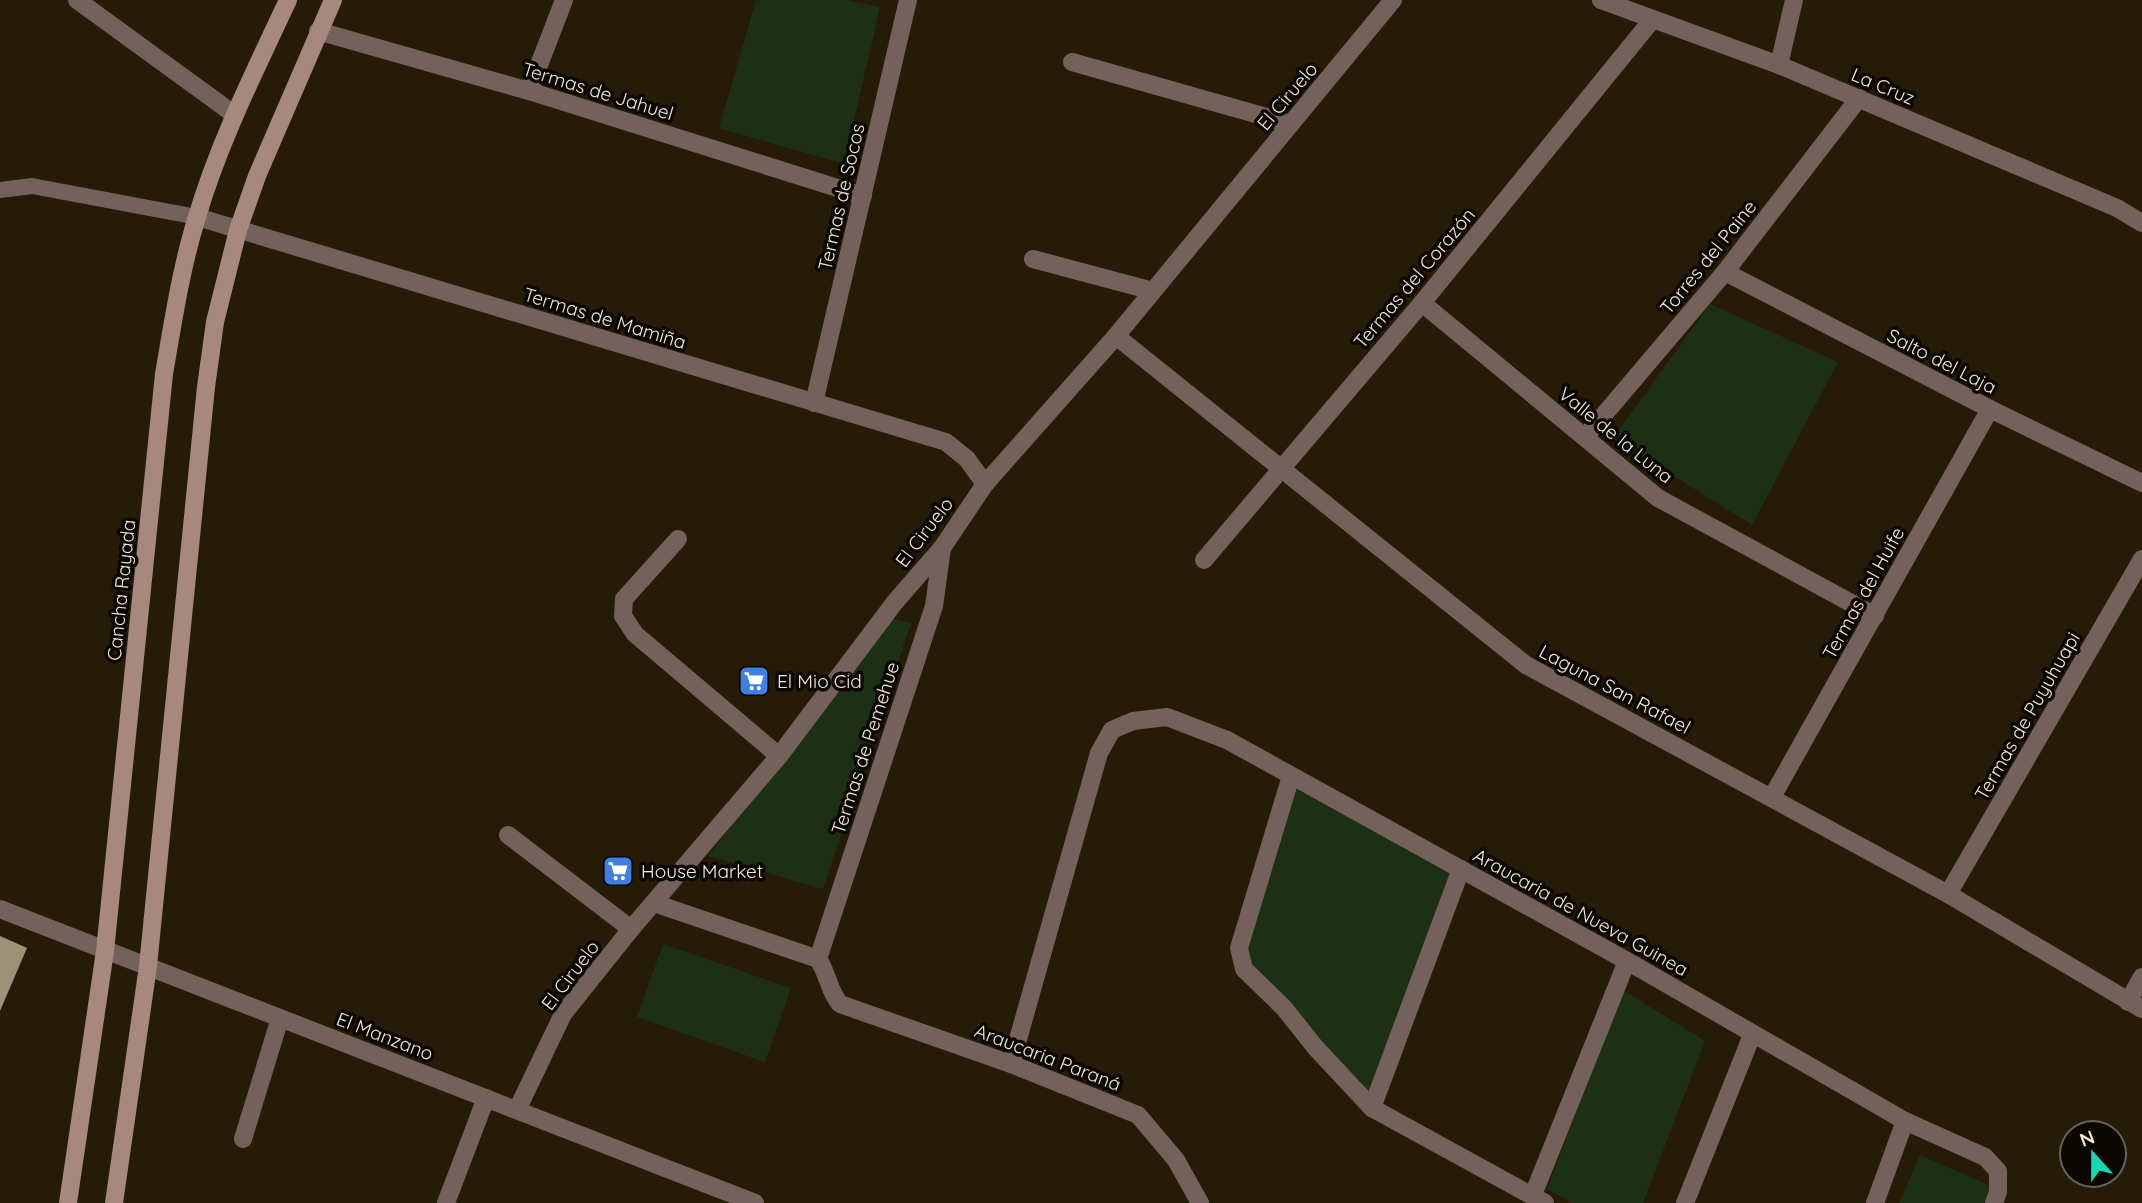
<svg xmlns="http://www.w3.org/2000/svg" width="2142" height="1203" font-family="Quicksand,sans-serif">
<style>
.green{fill:#1d3016}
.building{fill:#9d9178}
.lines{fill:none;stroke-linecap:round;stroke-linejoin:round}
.lane{stroke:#74615b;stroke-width:16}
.street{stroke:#74615b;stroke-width:18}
.secondary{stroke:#a6887e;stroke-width:18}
.labels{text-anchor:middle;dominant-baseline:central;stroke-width:7;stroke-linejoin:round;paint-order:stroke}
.street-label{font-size:19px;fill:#f1eadd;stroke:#0b0702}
.poi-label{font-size:19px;fill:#f1eadd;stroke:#0b0702;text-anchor:start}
</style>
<rect width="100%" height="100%" fill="#261b06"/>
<g class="green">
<path d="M756,0H847L880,7L844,164L719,128Z"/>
<path d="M1710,304L1838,362L1752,525L1613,438Z"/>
<path d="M893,619L911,623L823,889L708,856Z"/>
<path d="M1294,788L1453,872L1369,1094L1250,965L1247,946Z"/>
<path d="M663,944L791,988L765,1062L637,1017Z"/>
<path d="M1623,990L1705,1041L1643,1203H1572L1547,1189Z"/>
<path d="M1920,1155L1991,1186L1984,1203H1899Z"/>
</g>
<path class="building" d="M0,936L27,948L0,1011Z"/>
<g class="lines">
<path class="lane" d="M0,190L32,186L197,217"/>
<g class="street">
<path d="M77,0L235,115"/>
<path d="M1601,0L1779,65L2117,208L2142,223"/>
<path d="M318,31L529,91L863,196"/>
<path d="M1072,62L1291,124"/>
<path d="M1779,65L1794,0"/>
<path d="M529,91L564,0"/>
<path d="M197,217L946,442L967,459L985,484"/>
<path d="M1033,259L1153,291"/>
<path d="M1725,272L1990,409L2142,483"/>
<path d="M1422,303L1658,498L1875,616"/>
<path d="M1116,336L1526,665L1948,894L2142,1009"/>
<path d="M814,403L908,0"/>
<path d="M1585,437L1725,272L1859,98"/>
<path d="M678,539L624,599L623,616L635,634L779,756"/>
<path d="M1204,560L1422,303L1652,20"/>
<path d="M1291,776L1239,948L1244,969L1284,1008L1315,1047L1372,1108L1545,1203"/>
<path d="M1772,797L1990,409"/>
<path d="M508,835L631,929"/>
<path d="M1948,894L2142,559"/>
<path d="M654,903L818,959C828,973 828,990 840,1004L1011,1064L1138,1115L1176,1160L1200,1203"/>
<path d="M0,909L755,1203"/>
<path d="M818,959L934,606L942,548"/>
<path d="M2128,1002L2142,977"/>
<path d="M1011,1064L1099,753L1112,730L1133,721L1167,717L1227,740L1627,961L1905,1121L1985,1157L1998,1171V1192L1994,1203"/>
<path d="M1372,1108L1461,869"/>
<path d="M517,1110L563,1014L631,929L779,756L895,602L942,548L985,484L1116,336L1393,0"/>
<path d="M243,1139L280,1018"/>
<path d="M1533,1195L1627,961"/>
<path d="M446,1203L486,1098"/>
<path d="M1685,1203L1752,1035"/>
<path d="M1875,1203L1905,1121"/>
</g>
<g class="secondary">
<path d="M68,1203L105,951L164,374C173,322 181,268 197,217C219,142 255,71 288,0"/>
<path d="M114,1203L148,966L206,387L215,322L238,230L257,176L333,0"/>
</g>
</g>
<defs>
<g id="supermarket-square" transform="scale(1.575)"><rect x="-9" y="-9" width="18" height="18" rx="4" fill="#3f7fe0" stroke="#0b0702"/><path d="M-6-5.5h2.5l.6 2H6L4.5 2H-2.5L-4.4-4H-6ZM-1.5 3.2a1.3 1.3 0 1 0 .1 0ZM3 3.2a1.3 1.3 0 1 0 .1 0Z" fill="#fff"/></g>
</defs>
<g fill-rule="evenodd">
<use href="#supermarket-square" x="754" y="681"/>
<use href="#supermarket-square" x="618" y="871"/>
</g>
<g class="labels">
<g class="street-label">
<text transform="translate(1883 86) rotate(23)">La Cruz</text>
<text transform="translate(598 91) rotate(17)">Termas de Jahuel</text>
<text transform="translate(1287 96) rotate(-50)">El Ciruelo</text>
<text transform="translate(841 197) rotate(-77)">Termas de Socos</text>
<text transform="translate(1708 257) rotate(-51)">Torres del Paine</text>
<text transform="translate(1414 278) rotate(-50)">Termas del Corazón</text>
<text transform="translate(605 318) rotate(17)">Termas de Mamiña</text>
<text transform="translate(1942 361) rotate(27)">Salto del Laja</text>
<text transform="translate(1616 435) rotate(39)">Valle de la Luna</text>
<text transform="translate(924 532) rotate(-53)">El Ciruelo</text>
<text transform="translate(121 590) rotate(-84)">Cancha Rayada</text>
<text transform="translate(1863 593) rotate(-61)">Termas del Huife</text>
<text transform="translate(1615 689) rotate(28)">Laguna San Rafael</text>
<text transform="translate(2027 716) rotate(-60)">Termas de Puyuhuapi</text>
<text transform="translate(865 748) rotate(-72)">Termas de Pemehue</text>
<text transform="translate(1581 912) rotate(29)">Araucaria de Nueva Guinea</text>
<text transform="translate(570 975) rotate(-53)">El Ciruelo</text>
<text transform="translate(385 1036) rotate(21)">El Manzano</text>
<text transform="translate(1048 1057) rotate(21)">Araucaria Paraná</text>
</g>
<g class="poi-label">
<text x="777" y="681">El Mio Cid</text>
<text x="641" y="871">House Market</text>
</g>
</g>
<g transform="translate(2093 1154) rotate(339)"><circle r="33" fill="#0b0702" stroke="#67625a" stroke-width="2"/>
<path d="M0-5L12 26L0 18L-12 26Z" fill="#1ad5b2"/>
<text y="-10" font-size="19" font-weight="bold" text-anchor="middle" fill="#f1eadd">N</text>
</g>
</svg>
